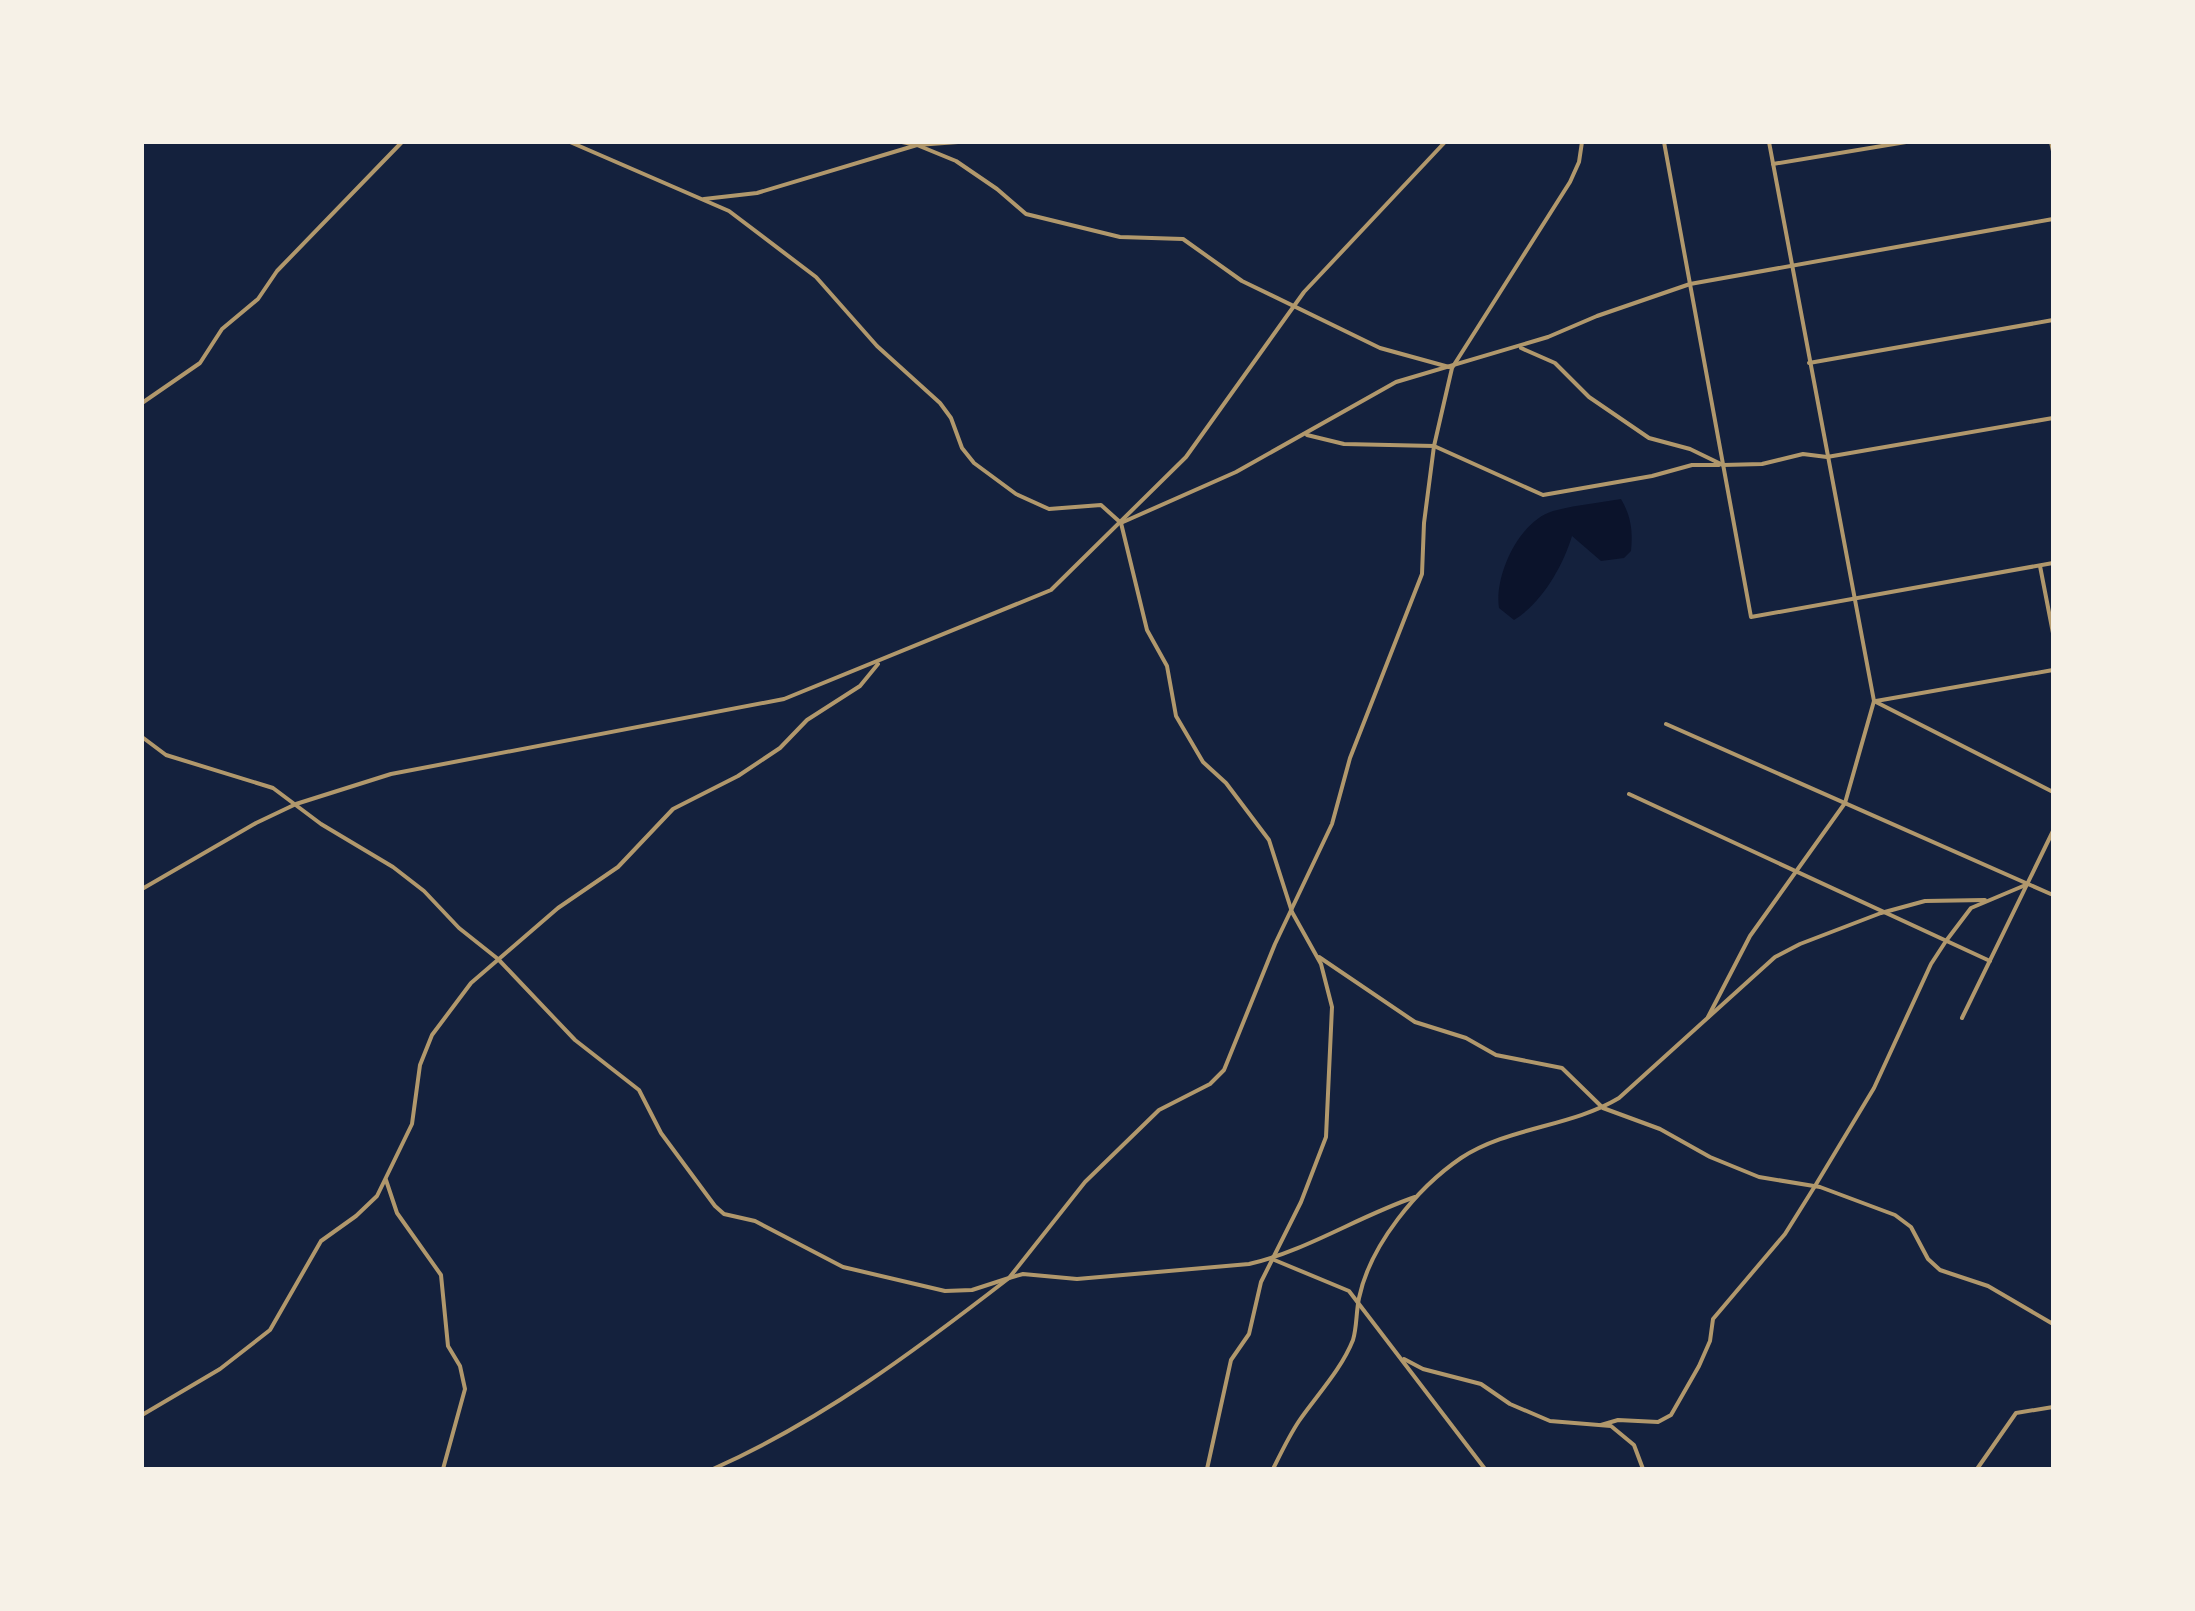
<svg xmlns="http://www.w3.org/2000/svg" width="2195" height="1611" font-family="'Noto Sans',sans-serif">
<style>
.water{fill:#0b132b}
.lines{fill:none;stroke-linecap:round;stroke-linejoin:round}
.minor{stroke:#b1986c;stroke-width:4}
</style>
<rect width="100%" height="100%" fill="#14213d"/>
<path class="water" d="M1621,499C1631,516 1633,531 1631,551L1624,558L1601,561L1572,536C1563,566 1542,603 1514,620L1499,608C1494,576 1519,521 1553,511C1575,505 1599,503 1621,499Z"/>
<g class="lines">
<g class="minor">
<path d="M570,142L729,211L816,277L877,346L940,403L951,418L962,448L974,463L1016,494L1049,509L1101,505L1121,523L1147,630L1167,666L1176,716L1203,762L1226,783L1269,840L1292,912L1321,964L1332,1007L1326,1137L1301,1202L1261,1282L1249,1334L1231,1360L1207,1469"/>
<path d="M902,142L917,145L958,142"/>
<path d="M1664,142L1751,617L2053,563"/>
<path d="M2051,142L2053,151"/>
<path d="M1773,164L1906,142"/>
<path d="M704,199L757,193L917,145L956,161L997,189L1026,214L1120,237L1183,239L1242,281L1380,348L1449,367"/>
<path d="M1521,348L1555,363L1589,397L1649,438L1690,449L1723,465L1762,464L1803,454L1827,457L2053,418"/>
<path d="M1809,363L2053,320"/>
<path d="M142,403L200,363L222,329L258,299L277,271L402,142"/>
<path d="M1307,435L1344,444L1434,446L1543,495L1652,476L1692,465H1719"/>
<path d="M1123,522L1236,472L1396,382L1548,337L1597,316L1690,284L2053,219"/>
<path d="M2040,566L2053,633"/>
<path d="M1874,701L2053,792"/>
<path d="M1876,701L2053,670"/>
<path d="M1666,724L2053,895"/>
<path d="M142,737L166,755L273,788L321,824L393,867L424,891L459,928L498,959L575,1040L639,1090L661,1133L715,1206L724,1214L755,1221L843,1267L945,1291L972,1290L1009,1278L1085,1182L1159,1110L1210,1084L1224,1070L1275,944L1332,824L1350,758L1422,574L1424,523L1434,446L1452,368L1570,182L1579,162L1582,142"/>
<path d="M1629,794L1990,961"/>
<path d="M142,889L256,823L296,804L391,774L784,699L1051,590L1186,457L1304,292L1445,142"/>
<path d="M1319,957L1415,1022L1466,1038L1496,1055L1562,1068L1603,1108L1660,1129L1710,1157L1759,1177L1820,1187L1895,1215L1911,1227L1928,1259L1940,1270L1988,1286L2053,1324"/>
<path d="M1708,1017L1750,936L1845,803L1874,701L1769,142"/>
<path d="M1962,1018L2053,831"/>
<path d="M386,1180L397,1213L441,1275L448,1346L460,1366L465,1389L443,1469"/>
<path d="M1272,1259L1349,1291L1485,1469"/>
<path d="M1404,1359L1423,1369L1481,1384L1510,1404L1550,1421L1611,1426L1634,1445L1643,1469"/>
<path d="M142,1415L220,1369L270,1330L321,1241L356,1216L377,1196L412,1124L420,1065L432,1035L471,983L558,908L618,867L673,809L738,776L780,748L807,720L860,686L878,664"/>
<path d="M1601,1425L1618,1420L1658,1422L1671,1415L1699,1366L1710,1341L1713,1319L1785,1234L1815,1186L1874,1088L1931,964L1946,941L1971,908L2028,884"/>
<path d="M713,1469C821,1421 916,1350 1009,1278L1023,1274L1077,1279L1249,1264C1306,1251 1359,1216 1415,1197"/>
<path d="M1273,1469C1281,1453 1289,1436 1299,1421C1317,1395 1341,1370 1353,1340C1357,1327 1356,1312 1359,1298C1370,1245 1417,1188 1461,1158C1508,1127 1571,1127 1619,1098L1775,957L1800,944L1881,913L1925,901L1985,900"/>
<path d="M1977,1469L2016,1413L2053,1407"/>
</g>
</g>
<rect width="2195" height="1611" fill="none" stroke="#f6f1e7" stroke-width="288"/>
</svg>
